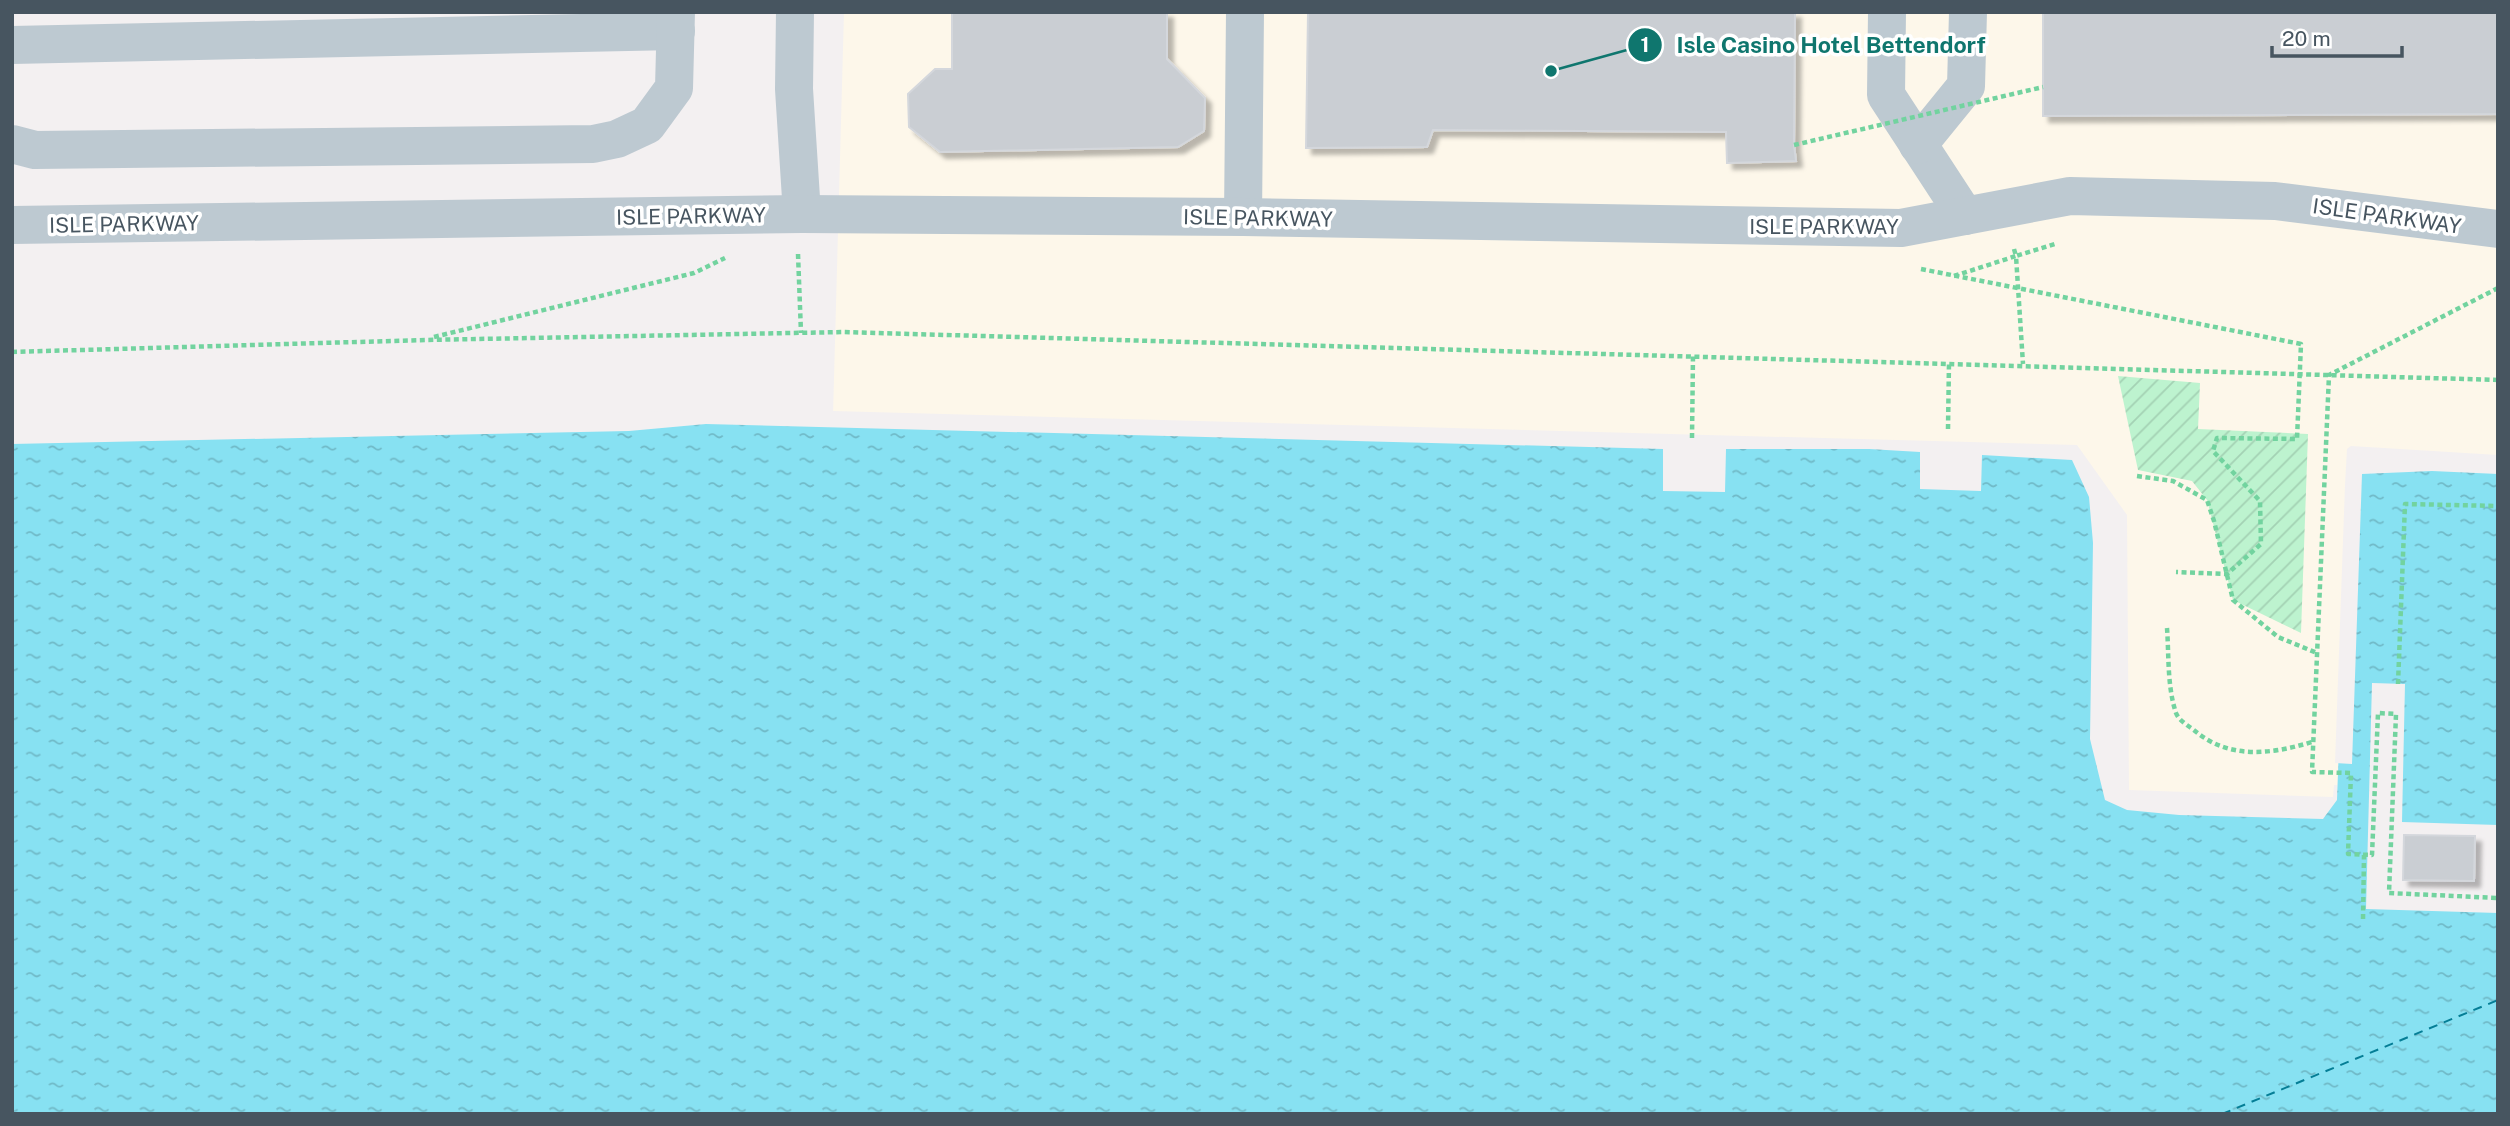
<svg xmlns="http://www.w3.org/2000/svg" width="2510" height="1126" font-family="'Public Sans',sans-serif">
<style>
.commercial{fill:#fdf7ea}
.garden{fill:url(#garden-furrows)}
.water{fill:url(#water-ripples)}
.pier{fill:#f3f0f1}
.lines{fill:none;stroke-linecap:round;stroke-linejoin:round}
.ferry{stroke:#057e96;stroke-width:2;stroke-dasharray:9 7;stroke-linecap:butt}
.building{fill:#caced3;stroke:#d4d7dc;stroke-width:2;filter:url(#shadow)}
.path{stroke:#72d39f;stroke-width:4.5;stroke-dasharray:5 3.5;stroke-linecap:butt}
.minor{stroke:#bdc9d1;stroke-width:38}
.path-bridge{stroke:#72d39f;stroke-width:4.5;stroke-dasharray:5 3.5;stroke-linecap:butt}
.labels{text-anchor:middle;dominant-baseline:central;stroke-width:7;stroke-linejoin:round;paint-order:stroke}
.street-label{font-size:21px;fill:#475560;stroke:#fff}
.leader{fill:none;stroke:#0f766e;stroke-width:2.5}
.callout-dot{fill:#0f766e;stroke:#fff;stroke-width:2.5}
.mark-label{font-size:21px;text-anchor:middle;font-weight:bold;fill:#fff}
.callout-label{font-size:23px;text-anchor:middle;font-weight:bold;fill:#0f766e;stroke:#fff;stroke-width:7;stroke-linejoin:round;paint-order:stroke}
</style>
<defs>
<pattern id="garden-furrows" width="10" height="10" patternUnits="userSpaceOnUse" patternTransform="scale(1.75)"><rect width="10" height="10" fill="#bdf3cf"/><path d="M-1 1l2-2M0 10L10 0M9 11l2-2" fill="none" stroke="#a4d2b4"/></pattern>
<pattern id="water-ripples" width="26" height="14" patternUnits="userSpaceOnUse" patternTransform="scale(1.75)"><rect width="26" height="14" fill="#87e1f2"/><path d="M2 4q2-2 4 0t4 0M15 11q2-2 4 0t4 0" fill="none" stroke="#70b9c7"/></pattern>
<filter id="shadow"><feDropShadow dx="6" dy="6" stdDeviation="2" flood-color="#0004"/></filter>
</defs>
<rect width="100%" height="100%" fill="#f3f0f1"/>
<path class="commercial" d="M844,12H2498V458L2343,651L2337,800L2125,793L833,415Z"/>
<path class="garden" d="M2118,376L2200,383L2198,429L2308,434L2301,633L2233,600L2207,500L2192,481L2138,470Z"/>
<path class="water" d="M610,417L2076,448L2123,515L2125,793L2337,800L2350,450L2498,458V1114H12V432Z"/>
<g class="pier">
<path d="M707,410L833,411L2077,445L2127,515L2129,790L2333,797L2334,785H2337V800L2323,819L2179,815L2127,810L2105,800L2090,739L2093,543L2089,497L2072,460L1982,455L1981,491L1920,489V452L1869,449H1726L1725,492L1663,491V449L706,424L629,431L12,444V428Z"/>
<path d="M2351,446L2498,455V474L2432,471L2362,474L2352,764L2335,763L2345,485L2347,449Z"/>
<path d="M2372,683L2405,684L2402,822L2498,825V913L2366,909Z"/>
</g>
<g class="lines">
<path class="ferry" d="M2222,1114L2498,1000"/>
</g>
<g class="building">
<path d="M952,12H1167V59L1205,98L1204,131L1178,147L940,152L909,127L908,94L935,69H952Z"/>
<path d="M1308,12H1795L1794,145L1796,161L1727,163L1726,132L1433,130L1427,147L1306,148Z"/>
<path d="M2043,12H2498V114L2043,116Z"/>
<path d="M2404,835L2475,836L2474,881L2403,880Z"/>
</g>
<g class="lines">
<g class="path">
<path d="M2014,249L2016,256L2055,244"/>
<path d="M798,254L801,333"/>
<path d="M1921,269L2301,344L2297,439L2217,438L2213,451L2260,501L2261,544L2227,574L2176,572"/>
<path d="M1954,276L2016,256L2023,364"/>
<path d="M2498,288L2329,375L2312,772L2351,773L2348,854L2372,855L2378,713L2396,714L2389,893L2498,898"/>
<path d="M434,337L694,273L725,258"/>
<path d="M12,352L425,340L844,332L2498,380"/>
<path d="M1948,429L1949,362"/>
<path d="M1692,438L1693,355"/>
<path d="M2137,476L2173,481L2207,500L2214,521L2233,600L2278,637L2317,653"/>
<path d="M2167,628C2169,655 2167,686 2176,713C2179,721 2189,726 2195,731C2230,760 2272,754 2312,742"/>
<path d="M2398,684L2405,504L2498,506"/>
<path d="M2363,919L2364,855"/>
</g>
<g class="minor">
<path d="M795,12L794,89L802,214"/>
<path d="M1887,12L1886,95L1965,216"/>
<path d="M12,45L676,31"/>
<path d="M12,144L35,150L593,144L617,139L647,125L674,88L676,12"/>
<path d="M1918,145L1966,86L1968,12"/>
<path d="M1243,217L1245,12"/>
<path d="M12,225L802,214L1243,217L1901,228L2070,196L2275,201L2498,229"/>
</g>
<path class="path-bridge" d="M1794,145L2043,87"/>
</g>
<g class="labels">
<g class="street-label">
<text transform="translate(691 216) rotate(-1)">ISLE PARKWAY</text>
<text transform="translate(2387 216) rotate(8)">ISLE PARKWAY</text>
<text transform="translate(1258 218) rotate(1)">ISLE PARKWAY</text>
<text transform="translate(124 224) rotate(-1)">ISLE PARKWAY</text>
<text x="1824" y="226">ISLE PARKWAY</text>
</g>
</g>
<path class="leader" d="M1551 71L1645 45"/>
<g class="callout-dot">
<circle cx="1551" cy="71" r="7"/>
<circle cx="1645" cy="45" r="18"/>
</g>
<g class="mark-label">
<text x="1645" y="52">1</text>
</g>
<g class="callout-label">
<text x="1831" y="53">Isle Casino Hotel Bettendorf</text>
</g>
<rect width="2510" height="1126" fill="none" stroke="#475560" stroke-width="28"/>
<path d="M2272 46v10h130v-10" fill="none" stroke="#475560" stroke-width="3.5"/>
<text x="2282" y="46" font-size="21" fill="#475560" stroke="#ffffff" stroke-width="5" paint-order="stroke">20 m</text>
</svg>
